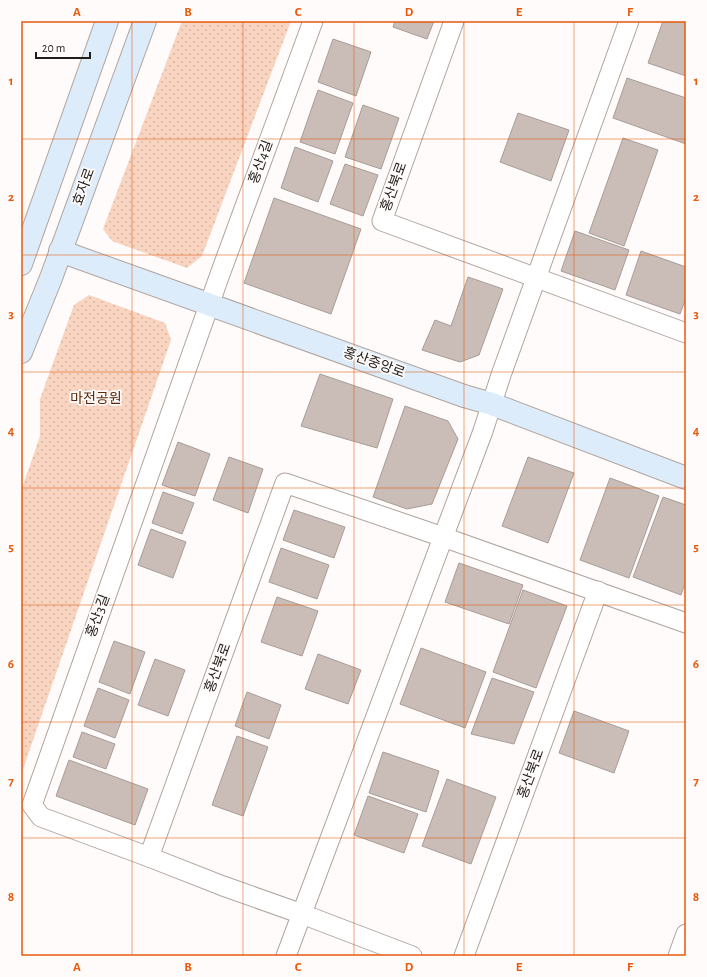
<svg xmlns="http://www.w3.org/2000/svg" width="707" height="977" font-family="'Alegreya Sans','Noto Sans KR',sans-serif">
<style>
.grass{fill:url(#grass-dots)}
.building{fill:#cabdb7;stroke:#a89c96}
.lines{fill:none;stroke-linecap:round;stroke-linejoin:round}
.street-casing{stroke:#b0a49e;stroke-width:21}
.secondary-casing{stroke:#b0a49e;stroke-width:24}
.street{stroke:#fff;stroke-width:19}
.secondary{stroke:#dcecfa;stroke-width:22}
.grid{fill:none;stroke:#e8590c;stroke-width:1;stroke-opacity:0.55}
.labels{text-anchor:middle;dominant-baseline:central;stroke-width:3.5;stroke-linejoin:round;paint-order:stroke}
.street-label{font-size:14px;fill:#201c19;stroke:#fefbfa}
.park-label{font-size:14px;fill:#5c2b0c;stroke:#fefbfa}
.neatline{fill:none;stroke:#e8590c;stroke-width:1.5}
.grid-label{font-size:13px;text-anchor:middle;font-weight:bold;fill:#e8590c}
</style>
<defs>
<pattern id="grass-dots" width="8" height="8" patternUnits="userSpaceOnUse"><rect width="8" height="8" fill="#f8d4c1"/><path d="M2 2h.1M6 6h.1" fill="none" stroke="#d4b5a5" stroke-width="1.8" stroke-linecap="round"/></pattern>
</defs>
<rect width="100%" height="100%" fill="#fefbfa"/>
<g class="grass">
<path d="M182,21H291L202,256L187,268L112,241L103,229Z"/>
<path d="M89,295L165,323L171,340L21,775V491L40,436V399L74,305Z"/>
</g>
<g class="building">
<path d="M395,21H434L427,39L393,27Z"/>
<path d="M663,21H686V76L648,63Z"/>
<path d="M333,39L371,52L356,96L318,82Z"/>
<path d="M627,78L686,98V144L613,118Z"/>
<path d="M318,90L353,103L335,154L300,142Z"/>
<path d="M363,105L399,118L381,169L345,157Z"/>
<path d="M518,113L569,130L551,181L500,162Z"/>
<path d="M623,138L658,150L624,246L589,233Z"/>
<path d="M295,147L333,161L318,202L281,188Z"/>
<path d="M345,164L378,175L363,216L330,204Z"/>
<path d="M274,198L361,229L331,314L244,283Z"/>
<path d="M575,231L629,250L615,290L561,271Z"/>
<path d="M641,251L686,267V298L680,314L626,295Z"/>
<path d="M468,277L503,289L479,355L460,362L422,350L435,320L451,326Z"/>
<path d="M320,374L393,399L377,448L301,426Z"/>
<path d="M405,406L448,421L458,439L432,504L407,509L373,497Z"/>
<path d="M178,442L210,454L195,496L162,485Z"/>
<path d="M229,457L263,469L248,513L213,500Z"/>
<path d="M528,457L574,473L548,543L502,526Z"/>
<path d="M610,478L659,496L629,578L580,560Z"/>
<path d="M163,492L194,503L182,534L152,523Z"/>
<path d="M663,497L686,505V581L681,595L633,577Z"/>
<path d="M294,510L345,527L334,558L283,540Z"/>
<path d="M151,529L186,542L173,578L138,565Z"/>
<path d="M281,548L329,565L317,599L269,582Z"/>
<path d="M459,563L523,585L509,624L445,602Z"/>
<path d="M523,590L567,606L536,688L493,672Z"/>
<path d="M277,597L318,611L302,656L261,642Z"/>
<path d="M114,641L145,652L130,694L99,682Z"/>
<path d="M421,648L486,672L465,728L400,704Z"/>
<path d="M318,654L361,670L348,704L305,689Z"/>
<path d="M155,659L185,670L168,716L138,705Z"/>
<path d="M492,678L534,692L514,744L471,734Z"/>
<path d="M98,688L129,700L115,738L84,726Z"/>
<path d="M247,692L281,705L269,739L235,726Z"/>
<path d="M574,711L629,731L614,773L559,753Z"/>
<path d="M82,732L115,744L106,769L73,757Z"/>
<path d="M237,736L268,747L243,816L212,805Z"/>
<path d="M383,752L439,771L426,812L369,793Z"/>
<path d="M69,760L148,789L135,825L56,796Z"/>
<path d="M447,779L496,797L471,864L422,846Z"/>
<path d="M368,796L418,814L404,853L354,835Z"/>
</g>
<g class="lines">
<g class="street-casing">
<g id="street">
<path d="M313,21L219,277L32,805L41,817L149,857L223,886L302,914L412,956"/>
<path d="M454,21L382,221L686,333"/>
<path d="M149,857L285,483L443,537L686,623"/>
<path d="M286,956L483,431L501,375L629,21"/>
<path d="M464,956L598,591"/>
<path d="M678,956L686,934"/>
</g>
</g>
<g class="secondary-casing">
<g id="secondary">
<path d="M60,251L464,396L492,404L686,478"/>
<path d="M21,264L107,21"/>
<path d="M21,352L51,278L145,21"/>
</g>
</g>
<use href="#street" class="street"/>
<use href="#secondary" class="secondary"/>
</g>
<path class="grid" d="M132,21V956M243,21V956M354,21V956M464,21V956M574,21V956M21,139H686M21,255H686M21,372H686M21,488H686M21,605H686M21,722H686M21,838H686"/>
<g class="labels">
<g class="street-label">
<text transform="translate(261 162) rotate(-70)">홍산4길</text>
<text transform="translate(84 187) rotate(-70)">효자로</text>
<text transform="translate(394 187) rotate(-70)">홍산북로</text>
<text transform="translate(374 363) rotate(20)">홍산중앙로</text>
<text transform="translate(98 616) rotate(-70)">홍산3길</text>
<text transform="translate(218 668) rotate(-70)">홍산북로</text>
<text transform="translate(531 774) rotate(-70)">홍산북로</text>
</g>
<g class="park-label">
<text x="96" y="399">마전공원</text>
</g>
</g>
<rect width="707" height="977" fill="none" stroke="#fefbfa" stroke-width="44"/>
<path d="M36 52v6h54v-6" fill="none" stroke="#201c19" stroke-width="2"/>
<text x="42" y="52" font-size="12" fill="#201c19" stroke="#fefbfa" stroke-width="3" paint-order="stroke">20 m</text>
<rect x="22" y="22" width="663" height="933" class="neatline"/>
<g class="grid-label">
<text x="77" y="16">A</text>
<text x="188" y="16">B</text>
<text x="298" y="16">C</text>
<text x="409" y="16">D</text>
<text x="519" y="16">E</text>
<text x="630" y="16">F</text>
<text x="11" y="85">1</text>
<text x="696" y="85">1</text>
<text x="11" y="201">2</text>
<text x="696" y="201">2</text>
<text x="11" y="318">3</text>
<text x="696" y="318">3</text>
<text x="11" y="435">4</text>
<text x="696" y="435">4</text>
<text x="11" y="551">5</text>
<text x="696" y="551">5</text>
<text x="11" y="668">6</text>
<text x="696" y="668">6</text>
<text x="11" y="785">7</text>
<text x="696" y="785">7</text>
<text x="11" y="901">8</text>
<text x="696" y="901">8</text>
<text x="77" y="971">A</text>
<text x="188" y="971">B</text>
<text x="298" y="971">C</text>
<text x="409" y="971">D</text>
<text x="519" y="971">E</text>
<text x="630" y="971">F</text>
</g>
</svg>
